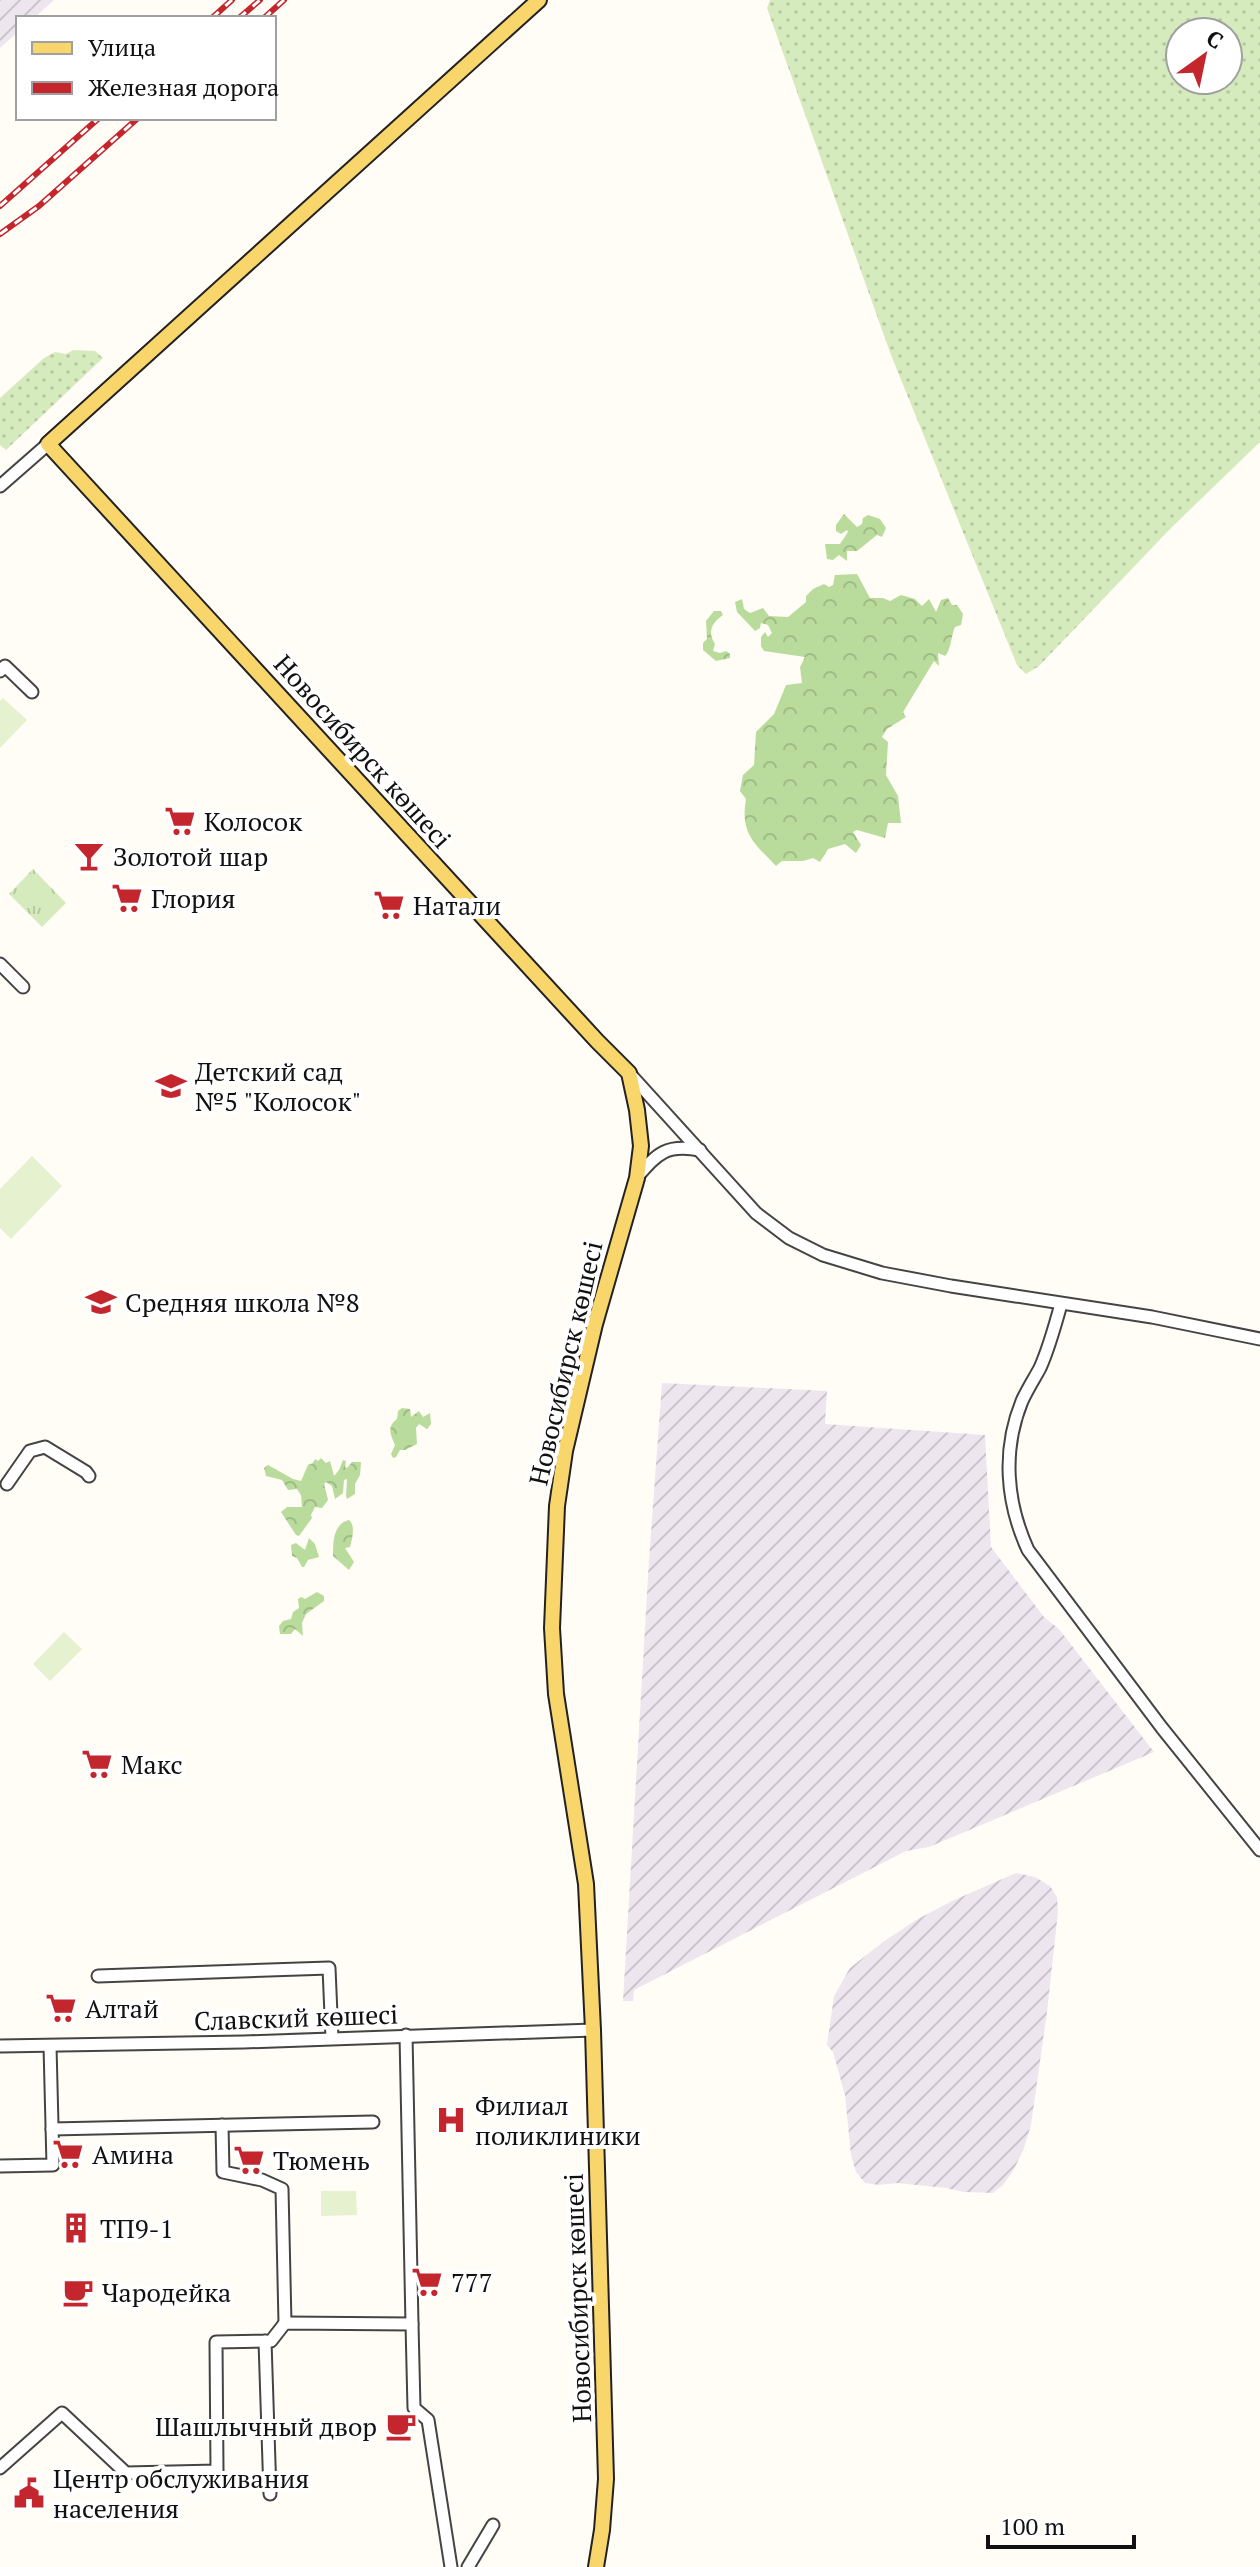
<svg xmlns="http://www.w3.org/2000/svg" width="1260" height="2567" font-family="'PT Serif',serif">
<style>
.industrial{fill:url(#industrial-furrows)}
.grass{fill:url(#grass-dots);fill-rule:evenodd}
.forest{fill:url(#forest-crowns)}
.park{fill:url(#park-tufts)}
.pitch{fill:#e6f2cf}
.lines{fill:none;stroke-linecap:round;stroke-linejoin:round}
.minor-casing{stroke:#444;stroke-width:15}
.major-casing{stroke:#222;stroke-width:18}
.minor{stroke:#fff;stroke-width:11}
.major{stroke:#f9d66b;stroke-width:14}
.rail-casing{stroke:#c4262e;stroke-width:6}
.rail{stroke:#fff;stroke-width:3;stroke-dasharray:9;stroke-linecap:butt}
.labels{text-anchor:middle;dominant-baseline:central;stroke-width:8;stroke-linejoin:round;paint-order:stroke}
.street-label{font-size:26px;fill:#111;stroke:#fff}
.poi-label{font-size:26px;fill:#111;stroke:#fff;text-anchor:start}
</style>
<defs>
<pattern id="industrial-furrows" width="10" height="10" patternUnits="userSpaceOnUse" patternTransform="scale(2)"><rect width="10" height="10" fill="#eee6ef"/><path d="M-1 1l2-2M0 10L10 0M9 11l2-2" fill="none" stroke="#cbc4cc"/></pattern>
<pattern id="grass-dots" width="8" height="8" patternUnits="userSpaceOnUse" patternTransform="scale(2)"><rect width="8" height="8" fill="#d5ebbd"/><path d="M2 2h.1M6 6h.1" fill="none" stroke="#b6c8a1" stroke-width="1.8" stroke-linecap="round"/></pattern>
<pattern id="forest-crowns" width="20" height="18" patternUnits="userSpaceOnUse" patternTransform="scale(2)"><rect width="20" height="18" fill="#b9dc9c"/><path d="M2 6a3 3 0 1 1 6 0M12 15a3 3 0 1 1 6 0" fill="none" stroke="#9ebc85"/></pattern>
<pattern id="park-tufts" width="24" height="20" patternUnits="userSpaceOnUse" patternTransform="scale(2)"><rect width="24" height="20" fill="#d5ebbd"/><path d="M3 7l-1-3M5 7V3M7 7l1-3M15 17l-1-3M17 17v-4M19 17l1-3" fill="none" stroke="#b6c8a1"/></pattern>
</defs>
<rect width="100%" height="100%" fill="#fffdf5"/>
<g class="industrial">
<path d="M0,0H54L34,18H18V32L0,48Z"/>
<path d="M662,1383L827,1391L825,1424L985,1435L991,1547L1044,1617L1059,1629L1154,1752L929,1847L906,1851L634,1990L633,2001H623L649,1560Z"/>
<path d="M1016,1873L1035,1877L1050,1886L1057,1897L1058,1912L1047,2012L1031,2125L1023,2151L1013,2171L1003,2185L993,2193L964,2192L946,2188L897,2183L879,2185L865,2183L856,2172L851,2155L845,2095L833,2052L827,2045L834,1996L850,1968L883,1942L916,1920L952,1901Z"/>
</g>
<g class="grass">
<path d="M770,0H1260V442L1172,527L1039,666L1026,674L1017,665L891,355L767,8ZM1180,32H1228V80H1180Z"/>
<path d="M73,350L95,351L103,358L6,450L0,445V398L44,358L55,352L66,354Z"/>
</g>
<g class="forest">
<path d="M844,514L857,527L862,524L863,518L868,515L880,519L886,528L882,537L877,535L857,551H847V561L839,555L833,560L827,559L825,544H840L848,532L847,530L841,534L836,531V525Z"/>
<path d="M857,574L870,598H883L890,601L901,595L915,599L922,606L929,599L936,612L941,600L948,598L952,605H957L963,614L961,625L955,627C951,636 951,650 945,656L938,653L939,666L934,661L903,712L906,717L887,729L882,737L888,742L886,775L898,796L901,823H888L885,838L857,830L853,832L861,845L856,853L845,844L828,849L820,862L813,858L803,861H782L776,866C754,843 740,834 746,799L740,791L743,775L754,765L756,732L774,714L786,685L802,683L800,667L805,657L764,651L761,646V637L765,632L768,637L772,633L768,625L761,623L760,628L755,631L737,612L735,602L742,599L744,609L750,613L763,608L769,616L788,617L806,602V596L813,589L824,584L829,587L833,585L835,575Z"/>
<path d="M714,611H721L723,615C712,623 707,631 715,644L713,651L720,653L726,651L730,654V658L716,661L703,650V643L707,639L706,621Z"/>
<path d="M402,1408L410,1409L411,1417L419,1411L423,1417L430,1413L431,1424L427,1429L419,1424L416,1428L417,1444L405,1450H400L396,1457L393,1458L391,1454L395,1445C391,1435 386,1427 397,1419L398,1411Z"/>
<path d="M321,1458L326,1463L330,1461L334,1476L339,1470L343,1460L346,1461L345,1467L347,1468L352,1462H361L360,1475L355,1484V1494L347,1499L346,1496L347,1479L344,1480L343,1493L335,1499L332,1486L326,1482L324,1484L328,1500L322,1508L315,1507L311,1515L312,1518L299,1536L296,1535L281,1512L287,1507H302L301,1495L297,1489L288,1490L282,1480L266,1476L264,1468L268,1465L293,1479L301,1481L308,1465L313,1463L315,1459L318,1461Z"/>
<path d="M349,1520C356,1526 352,1539 350,1547L345,1548L354,1562L349,1570L333,1556C333,1542 333,1524 349,1520Z"/>
<path d="M309,1538L315,1544L319,1557L308,1560L304,1567H302L297,1558L292,1556L291,1545L296,1543L305,1550Z"/>
<path d="M317,1592L324,1596V1601L306,1614L302,1623L303,1636L295,1629L291,1634H280L279,1626L283,1621L291,1619L293,1612L299,1608L298,1599L301,1597L305,1599Z"/>
</g>
<path class="park" d="M33,869L66,903L42,927L9,894Z"/>
<g class="pitch">
<path d="M3,698L27,720L0,748V701Z"/>
<path d="M32,1156L62,1186L11,1239L0,1228V1189Z"/>
<path d="M64,1632L82,1649L50,1681L33,1664Z"/>
<path d="M321,2191H356L357,2215L321,2216Z"/>
</g>
<g class="lines">
<g class="minor-casing">
<g id="minor">
<path d="M0,486L48,444"/>
<path d="M0,671L5,666L32,692"/>
<path d="M0,964L23,987"/>
<path d="M629,1073L756,1213L789,1238L823,1255L882,1273L951,1286L1152,1317L1260,1339"/>
<path d="M637,1177C658,1153 666,1144 700,1150"/>
<path d="M1061,1304C1055,1326 1049,1348 1040,1368C1034,1379 1027,1390 1022,1401C1002,1450 1006,1502 1028,1550L1162,1728L1260,1850"/>
<path d="M7,1484L30,1451L45,1447L86,1472L89,1476"/>
<path d="M98,1976L329,1968L332,2038"/>
<path d="M0,2046L244,2042L593,2030"/>
<path d="M222,2125L223,2172L262,2180L282,2189L285,2323"/>
<path d="M52,2129L373,2122"/>
<path d="M0,2166L53,2165L50,2046"/>
<path d="M412,2324L414,2408L428,2420L451,2567"/>
<path d="M265,2341L270,2494"/>
<path d="M0,2468L62,2413L126,2473L217,2471L216,2342L271,2341L285,2323L412,2324L406,2035"/>
<path d="M468,2567L493,2525"/>
</g>
</g>
<g class="major-casing">
<path id="major" d="M539,0L48,444L597,1041L629,1073L637,1110L641,1146L637,1178L595,1324L565,1451L557,1506L552,1628L556,1694L586,1884L593,2030L606,2479L602,2530L596,2567"/>
</g>
<use href="#minor" class="minor"/>
<use href="#major" class="major"/>
<g class="rail-casing">
<g id="rail">
<path d="M212,18L232,0"/>
<path d="M239,18L260,0"/>
<path d="M264,18L284,0"/>
<path d="M0,206L99,118"/>
<path d="M0,234L39,206L138,118"/>
</g>
</g>
<use href="#rail" class="rail"/>
</g>
<defs>
<g id="supermarket-bare" transform="scale(2.4)"><path d="M-6-5.5h2.5l.6 2H6L4.5 2H-2.5L-4.4-4H-6ZM-1.5 3.2a1.3 1.3 0 1 0 .1 0ZM3 3.2a1.3 1.3 0 1 0 .1 0Z" fill="#c4262e" stroke="#fff" stroke-width="2.5" paint-order="stroke"/></g>
<g id="bar-bare" transform="scale(2.4)"><path d="M-6-5H6L.8 .8V4.5H3.5V6h-7V4.5H-.8V.8Z" fill="#c4262e" stroke="#fff" stroke-width="2.5" paint-order="stroke"/></g>
<g id="school-bare" transform="scale(2.4)"><path d="M0-5L7-2L0 1L-7-2ZM-4 1L0 2.5L4 1V4Q0 6-4 4Z" fill="#c4262e" stroke="#fff" stroke-width="2.5" paint-order="stroke"/></g>
<g id="hospital-bare" transform="scale(2.4)"><path d="M-5-5h3v3.5h4V-5h3V5h-3V1.5h-4V5h-3Z" fill="#c4262e" stroke="#fff" stroke-width="2.5" paint-order="stroke"/></g>
<g id="building-bare" transform="scale(2.4)"><path d="M-4-6H4V6H1V3H-1V6H-4ZM-2.5-4.3h1.7v1.8h-1.7ZM.8-4.3h1.7v1.8H.8ZM-2.5-1h1.7V.8h-1.7ZM.8-1h1.7V.8H.8Z" fill="#c4262e" stroke="#fff" stroke-width="2.5" paint-order="stroke"/></g>
<g id="cafe-bare" transform="scale(2.4)"><path d="M-5.5-4.5H6V0H3Q3 3.5 0 3.5H-2.5Q-5.5 3.5-5.5 0ZM3-3.2v2h1.7v-2ZM-6 4.5H4V6H-6Z" fill="#c4262e" stroke="#fff" stroke-width="2.5" paint-order="stroke"/></g>
<g id="civic-bare" transform="scale(2.4)"><path d="M-.6-6.5H3V-4.5H.6V-3L4-1V1h2V6H-6V1h2V-1L-.6-3ZM-1.2 2.5V6h2.4V2.5Z" fill="#c4262e" stroke="#fff" stroke-width="2.5" paint-order="stroke"/></g>
</defs>
<g fill-rule="evenodd">
<use href="#supermarket-bare" x="180" y="821"/>
<use href="#bar-bare" x="89" y="856"/>
<use href="#supermarket-bare" x="127" y="898"/>
<use href="#supermarket-bare" x="389" y="905"/>
<use href="#school-bare" x="171" y="1086"/>
<use href="#school-bare" x="101" y="1302"/>
<use href="#supermarket-bare" x="97" y="1764"/>
<use href="#supermarket-bare" x="61" y="2008"/>
<use href="#hospital-bare" x="451" y="2120"/>
<use href="#supermarket-bare" x="68" y="2154"/>
<use href="#supermarket-bare" x="249" y="2160"/>
<use href="#building-bare" x="76" y="2228"/>
<use href="#supermarket-bare" x="427" y="2282"/>
<use href="#cafe-bare" x="78" y="2292"/>
<use href="#cafe-bare" x="401" y="2426"/>
<use href="#civic-bare" x="29" y="2493"/>
</g>
<g class="labels">
<g class="street-label">
<text transform="translate(363 751) rotate(48)">Новосибирск көшесі</text>
<text transform="translate(565 1363) rotate(-77)">Новосибирск көшесі</text>
<text transform="translate(296 2017) rotate(-2)">Славский көшесі</text>
<text transform="translate(577 2298) rotate(-92)">Новосибирск көшесі</text>
</g>
<g class="poi-label">
<text x="204" y="821">Колосок</text>
<text x="113" y="856">Золотой шар</text>
<text x="151" y="898">Глория</text>
<text x="413" y="905">Натали</text>
<text x="195" y="1071">Детский сад<tspan x="195" dy="30">№5 "Колосок"</tspan></text>
<text x="125" y="1302">Средняя школа №8</text>
<text x="121" y="1764">Макс</text>
<text x="85" y="2008">Алтай</text>
<text x="475" y="2105">Филиал<tspan x="475" dy="30">поликлиники</tspan></text>
<text x="92" y="2154">Амина</text>
<text x="273" y="2160">Тюмень</text>
<text x="100" y="2228">ТП9-1</text>
<text x="451" y="2282">777</text>
<text x="102" y="2292">Чародейка</text>
<text x="377" y="2426" text-anchor="end">Шашлычный двор</text>
<text x="53" y="2478">Центр обслуживания<tspan x="53" dy="30">населения</tspan></text>
</g>
</g>
<rect x="16" y="16" width="260" height="104" fill="#ffffff" stroke="#a0a0a0" stroke-width="2"/>
<rect x="32" y="42" width="40" height="12" fill="#f9d66b" stroke="#a0a0a0" stroke-width="2"/>
<text x="88" y="56" font-size="24" fill="#111111">Улица</text>
<rect x="32" y="82" width="40" height="12" fill="#c4262e" stroke="#a0a0a0" stroke-width="2"/>
<text x="88" y="96" font-size="24" fill="#111111">Железная дорога</text>
<g transform="translate(1204 56) rotate(33)"><circle r="38" fill="#ffffff" stroke="#a0a0a0" stroke-width="2"/>
<path d="M0-6L14 30L0 20L-14 30Z" fill="#c4262e"/>
<text y="-12" font-size="22" font-weight="bold" text-anchor="middle" fill="#111111">С</text>
</g>
<path d="M988 2535v12h146v-12" fill="none" stroke="#111111" stroke-width="4"/>
<text x="1000" y="2535" font-size="24" fill="#111111" stroke="#ffffff" stroke-width="6" paint-order="stroke">100 m</text>
</svg>
